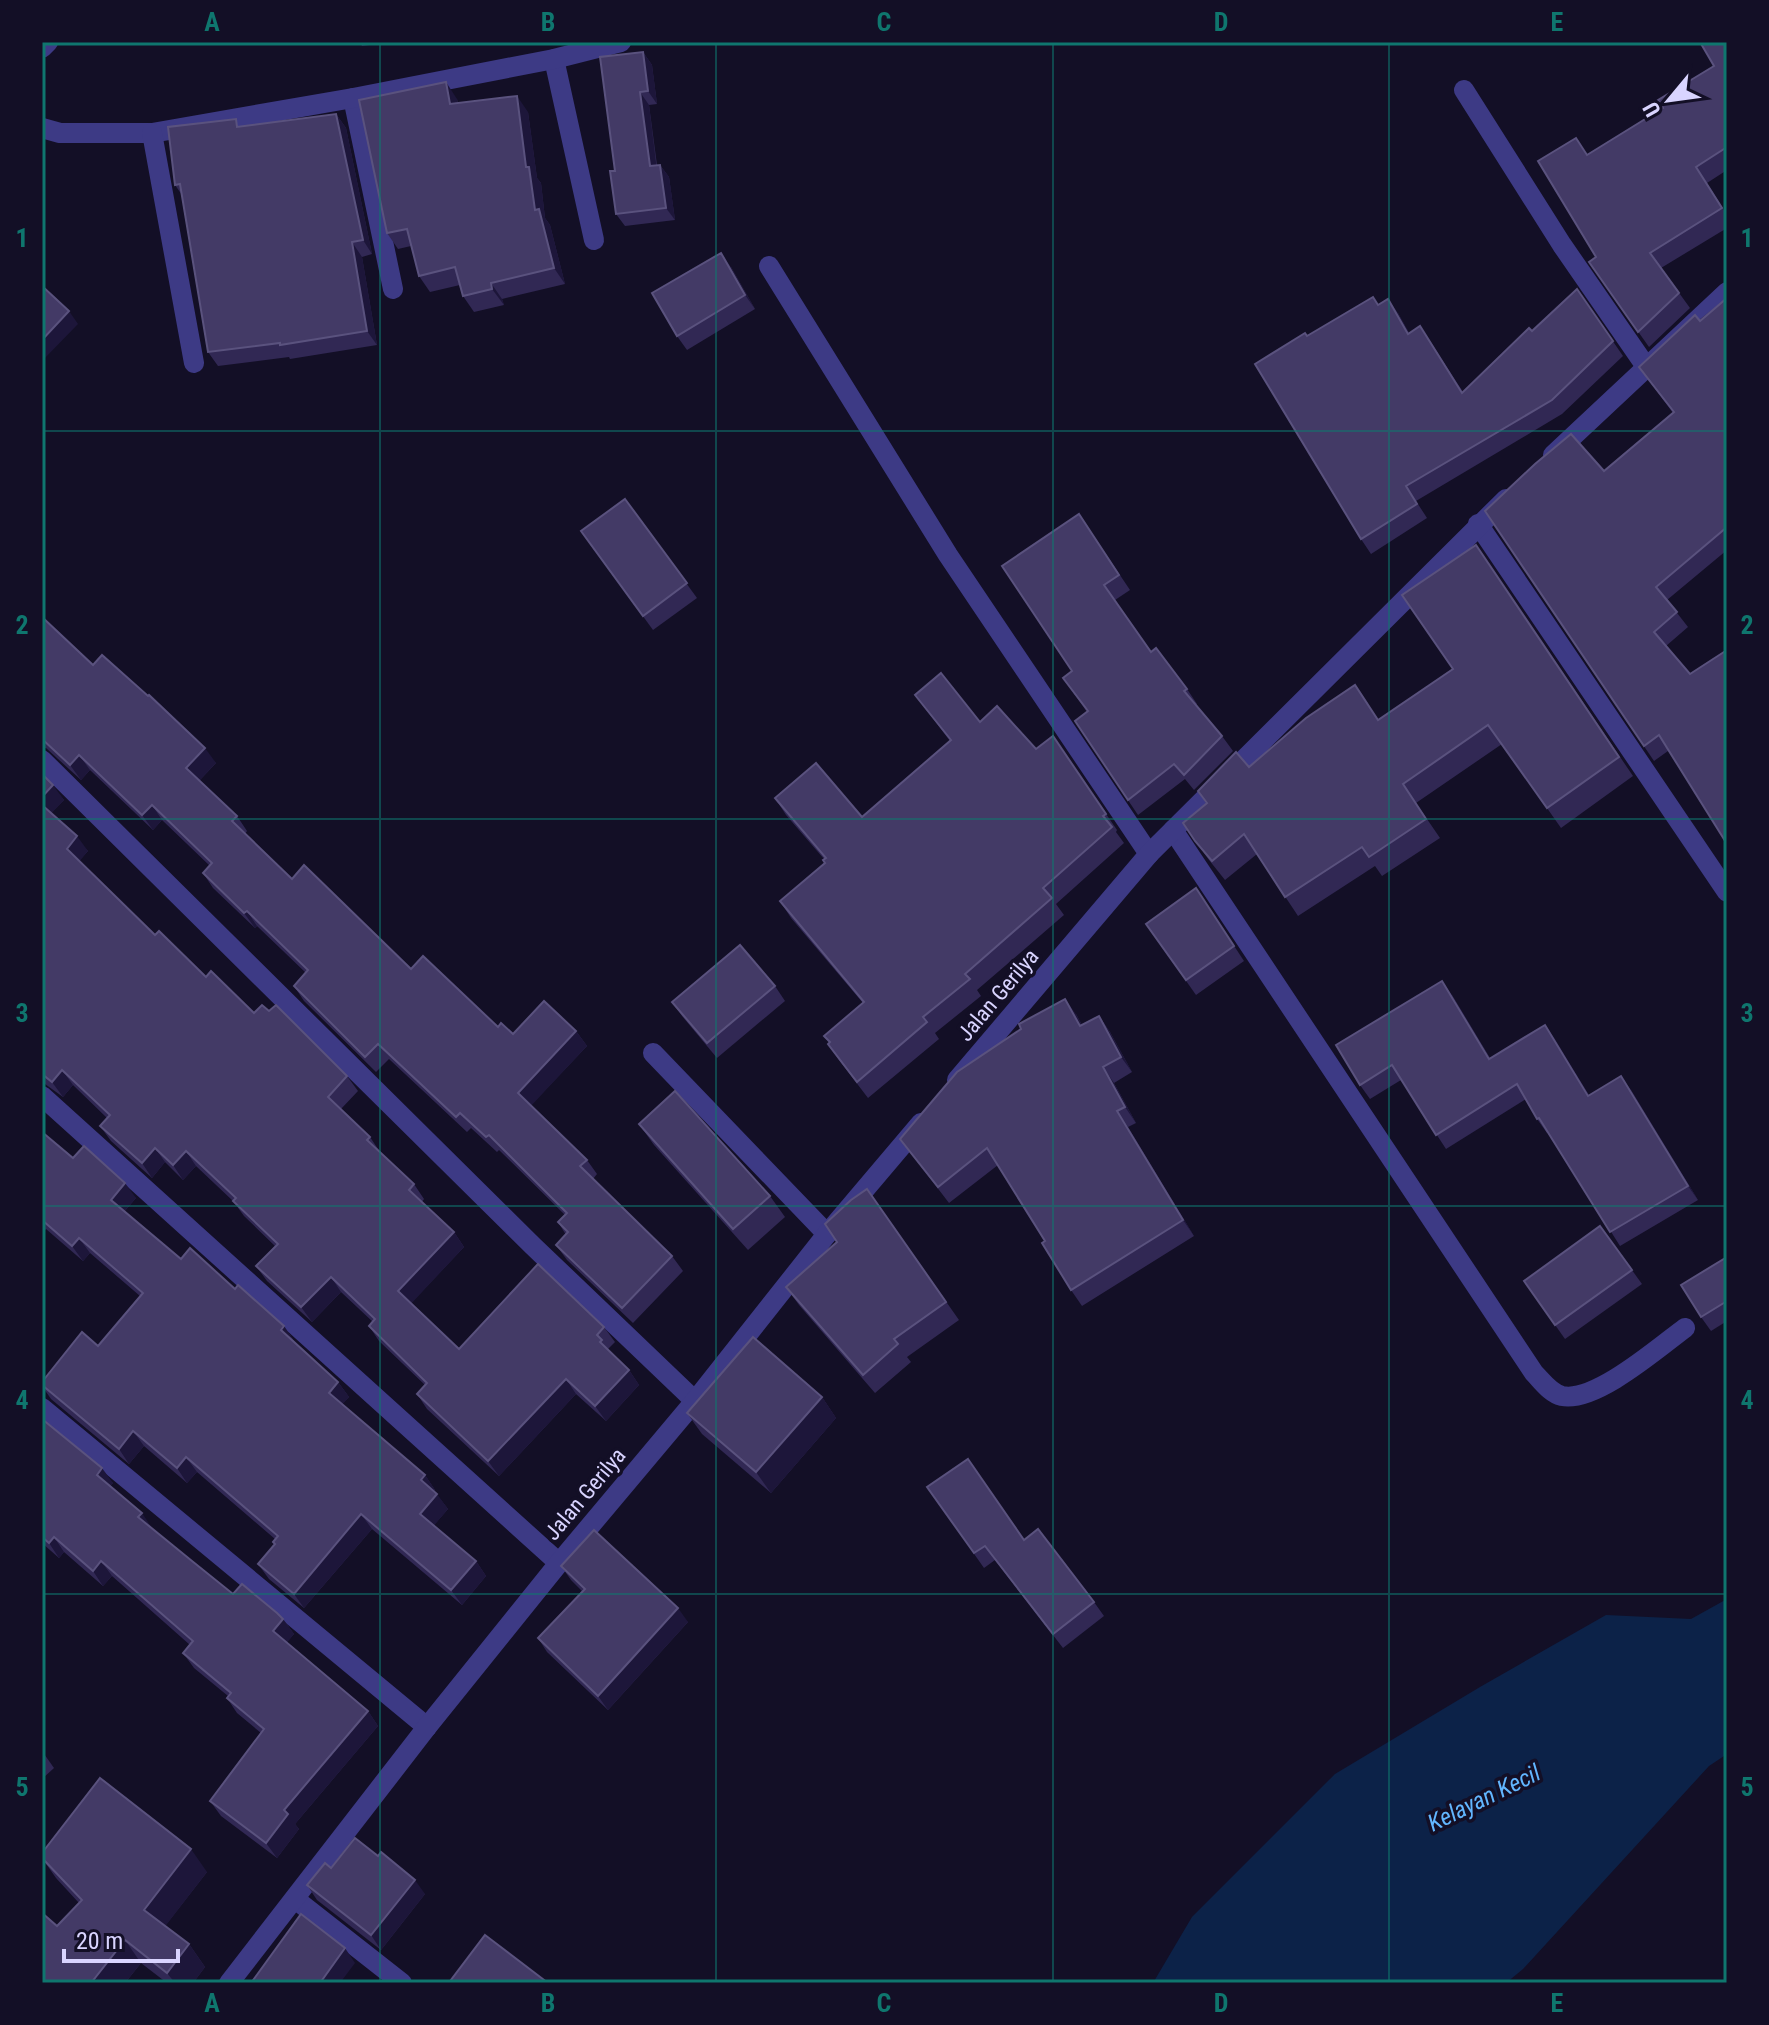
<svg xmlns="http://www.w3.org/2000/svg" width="1769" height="2025" font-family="'Roboto Condensed',sans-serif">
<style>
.water{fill:#0c2248}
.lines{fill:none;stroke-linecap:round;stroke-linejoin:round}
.minor{stroke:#3d3a85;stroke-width:20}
.wall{fill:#312854}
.shaded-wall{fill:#1d163a}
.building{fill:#433a66;stroke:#5a527e;stroke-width:2}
.grid{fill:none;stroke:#0f766e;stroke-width:2;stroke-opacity:0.55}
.labels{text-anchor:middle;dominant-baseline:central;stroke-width:7;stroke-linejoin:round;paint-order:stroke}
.street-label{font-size:22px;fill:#d9d4ff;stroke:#130f26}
.water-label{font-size:24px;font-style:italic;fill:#62b6ff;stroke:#130f26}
.neatline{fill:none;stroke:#0f766e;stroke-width:3}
.grid-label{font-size:26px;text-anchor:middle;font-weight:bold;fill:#0f766e}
</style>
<rect width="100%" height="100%" fill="#130f26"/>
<path class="water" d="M1727,1599V1754L1709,1766L1523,1969L1506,1983H1153L1192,1917L1335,1774L1480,1687L1606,1615L1691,1619Z"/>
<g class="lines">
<g class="minor">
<path d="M42,48L48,42"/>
<path d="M554,59L594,240"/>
<path d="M1464,90L1562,245L1647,368"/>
<path d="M353,98L393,289"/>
<path d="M42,128L60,133H152L353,98L554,59L621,42"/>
<path d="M152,133L194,363"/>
<path d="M769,266L948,555L1149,854"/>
<path d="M1553,455L1727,292"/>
<path d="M1478,524L1727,892"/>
<path d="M42,760L533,1246L695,1401"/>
<path d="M1173,830L1534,1373C1542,1381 1550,1393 1562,1396C1595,1403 1658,1348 1685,1328"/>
<path d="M653,1053L827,1234"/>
<path d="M957,1080L1149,854L1506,499"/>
<path d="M42,1096L559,1563"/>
<path d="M42,1408L427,1727"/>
<path d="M295,1899L402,1983"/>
<path d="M229,1983L427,1727L559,1563L695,1401L827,1234L921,1123"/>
</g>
</g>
<g class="wall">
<path d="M360,42H392L362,46Z"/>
<path d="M1727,42V170L1707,183L1727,215V228L1661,268L1690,308L1649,347L1589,262L1596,257L1588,154L1663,108L1714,66Z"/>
<path d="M643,52L652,65L657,104L649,105L657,165H660L669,177L675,220L625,226L616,214L615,171Z"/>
<path d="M457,99L458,103L528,112L537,178L541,183L545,218L550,225L565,284L502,299L504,305L474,312L463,296L460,285L430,292L419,276L411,246L398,249L387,233Z"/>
<path d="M336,114L346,128L372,254L362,257L377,345L290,359L289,357L218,366L208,352L182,195L175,185L241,127Z"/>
<path d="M731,267L755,309L687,350L677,336Z"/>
<path d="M1577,289L1623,356L1562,414L1416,501L1427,518L1371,554L1361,539L1307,336L1379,305L1398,313L1409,333L1430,341L1463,392L1532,331Z"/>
<path d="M1727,298V550L1667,600L1688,627L1666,646L1668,751L1654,761L1485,511L1604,471L1673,413L1639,367Z"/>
<path d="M625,499L697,598L653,630L581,531Z"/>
<path d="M1079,514L1130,590L1115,600L1151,652L1187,689L1197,704L1196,705L1222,736L1233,751L1194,790L1185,779L1138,815L1075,721L1087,712L1063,678L1072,671Z"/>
<path d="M1476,545L1633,776L1561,828L1502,744L1416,803L1440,838L1382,876L1375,866L1298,916L1257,854L1225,880L1209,860L1183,823L1206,803L1198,791L1249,767L1379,719L1453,669Z"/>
<path d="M42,617L93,665L216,763L199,781L237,816L247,831L245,834L292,879L411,969L498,1027L513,1034L576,1031L587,1046L531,1105L587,1160L597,1174L593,1179L672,1256L683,1271L633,1323L567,1260L556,1245L566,1235L558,1222L565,1215L499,1150L497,1152L471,1128L467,1132L389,1059L376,1072L304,1001L294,986L306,973L257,926L255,928L213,888L203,873L210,866L162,820L153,830L90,770L81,780L46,748H42Z"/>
<path d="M915,695L980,722L1036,749L1053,736L1117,830L1116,832L1124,843L1056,904L1064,915L977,990L981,996L935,1033L939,1039L868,1098L839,1060L828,1044L829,1043L824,1036L863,1003L791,918L780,901L825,863L824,859L786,815L775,798L862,817L950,741Z"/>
<path d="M42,774L64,800L51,813L88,851L79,861L155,935L206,977L254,1013L347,1076L358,1091L341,1109L370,1137L380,1152L414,1184L424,1199L422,1202L454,1232L464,1247L411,1303L459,1349L604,1327L615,1342L608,1349L629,1370L639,1385L606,1421L576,1394L499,1476L427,1409L417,1394L425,1385L379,1341L369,1326L373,1322L341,1292L312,1322L267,1281L256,1266L275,1246L244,1216L233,1201L196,1166L183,1180L165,1162L152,1178L111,1141L100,1126L107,1118L73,1085L63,1097L45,1084H42Z"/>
<path d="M1196,888L1244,961L1196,995L1146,924Z"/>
<path d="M775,986L785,1001L717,1058L682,1016L672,1002Z"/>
<path d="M1452,995L1490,1058L1545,1025L1589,1095L1631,1090L1698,1200L1620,1246L1548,1132L1547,1133L1537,1119L1526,1099L1446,1149L1401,1080L1370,1099L1360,1085Z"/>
<path d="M1076,1014L1082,1025L1099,1016L1110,1032L1132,1072L1114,1083L1136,1123L1128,1127L1194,1236L1082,1306L1071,1290L1045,1241L998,1165L949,1203L900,1139Z"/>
<path d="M639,1124L770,1196L785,1217L748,1250L654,1145Z"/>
<path d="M42,1132L73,1158L136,1198L124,1212L181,1259L235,1289L284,1326L294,1341L338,1382L349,1397L342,1404L425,1475L435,1490L434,1491L448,1509L434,1525L476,1561L486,1576L462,1605L372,1529L304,1608L269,1579L258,1564L275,1545L273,1542L275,1539L197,1472L187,1483L144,1446L129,1464L51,1399L42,1386L98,1346L140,1296L90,1253L83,1261L46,1229L42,1234Z"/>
<path d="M867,1189L959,1320L907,1357L911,1362L875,1393L799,1305L786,1287L837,1242Z"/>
<path d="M1600,1226L1642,1284L1565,1339L1524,1281Z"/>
<path d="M1727,1257V1321L1711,1331L1701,1317Z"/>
<path d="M822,1397L836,1418L771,1493L702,1434L687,1413Z"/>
<path d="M42,1419L113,1483L110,1486L152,1528L233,1594L283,1619L294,1634L287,1642L368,1711L378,1726L295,1824L299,1829L277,1858L221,1816L210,1801L261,1733L237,1713L227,1698L228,1696L194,1668L183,1653L190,1645L112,1576L103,1586L64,1552L59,1558L42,1543Z"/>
<path d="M927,1487L1024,1539L1094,1602L1104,1616L1063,1648L995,1560L984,1568Z"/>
<path d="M561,1566L688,1622L608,1710L547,1652L538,1638L582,1591L571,1580Z"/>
<path d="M42,1751L54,1768L42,1779Z"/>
<path d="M42,1858L207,1872L165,1926L189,1944L205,1967L193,1983H167L141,1963L125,1983H42L57,1926L79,1903L56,1878Z"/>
<path d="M331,1868L425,1894L381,1950L317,1900L307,1885Z"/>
</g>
<g class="shaded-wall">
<path d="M643,52L652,65L657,104L648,91Z"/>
<path d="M446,82L457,99L462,120L450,104Z"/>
<path d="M640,92L649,105L658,179L650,166Z"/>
<path d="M517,96L528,112L537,178L541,183L545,218L550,225L565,284L554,268L535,210L526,167Z"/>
<path d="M336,114L346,128L372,254L363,240Z"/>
<path d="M660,165L669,177L675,220L666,208Z"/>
<path d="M352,242L362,257L377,345L367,331Z"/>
<path d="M721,253L731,267L755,309L745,295Z"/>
<path d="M491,283L502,299L504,305L492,289Z"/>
<path d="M1388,299L1398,313L1418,348L1408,334Z"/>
<path d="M69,311L78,324L43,360L42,358V340Z"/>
<path d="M205,748L216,763L197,783L186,768Z"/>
<path d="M79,755L90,770L81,780L70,765Z"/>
<path d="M53,785L64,800L48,817L42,807V797Z"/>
<path d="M152,805L162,820L153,830L142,815Z"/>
<path d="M77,836L88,851L77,864L67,849Z"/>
<path d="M247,911L257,926L255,928L244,913Z"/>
<path d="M1442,981L1452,995L1499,1073L1489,1059Z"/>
<path d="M1065,999L1076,1014L1091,1042L1080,1026Z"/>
<path d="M1099,1016L1110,1032L1132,1072L1121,1057Z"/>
<path d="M1545,1025L1555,1039L1598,1110L1588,1096Z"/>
<path d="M576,1031L587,1046L529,1108L518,1093Z"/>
<path d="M1103,1067L1114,1083L1136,1123L1125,1107Z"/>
<path d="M62,1070L73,1085L63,1097L52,1082Z"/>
<path d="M1621,1076L1631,1090L1698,1200L1688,1186Z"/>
<path d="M1117,1111L1128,1127L1194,1236L1183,1220Z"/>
<path d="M155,1148L165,1162L152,1178L142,1163Z"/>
<path d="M186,1151L196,1166L183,1180L173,1165Z"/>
<path d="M125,1183L136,1198L121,1215L111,1200Z"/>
<path d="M454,1232L464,1247L409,1306L398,1291Z"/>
<path d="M79,1238L90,1253L83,1261L72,1246Z"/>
<path d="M331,1277L341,1292L312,1322L301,1307Z"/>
<path d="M284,1326L294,1341L281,1330Z"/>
<path d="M629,1370L639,1385L606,1421L595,1406Z"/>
<path d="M566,1379L576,1394L499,1476L488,1461Z"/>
<path d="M338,1382L349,1397L339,1408L329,1393Z"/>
<path d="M822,1397L836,1418L771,1493L756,1472Z"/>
<path d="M133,1431L144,1446L129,1464L119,1449Z"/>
<path d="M186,1457L197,1472L187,1483L177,1468Z"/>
<path d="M102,1468L113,1483L107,1490L97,1475Z"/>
<path d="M425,1475L435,1490L432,1495L421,1480Z"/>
<path d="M437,1494L448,1509L431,1529L420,1514Z"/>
<path d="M142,1513L152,1528L138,1517Z"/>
<path d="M361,1514L372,1529L304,1608L294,1594Z"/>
<path d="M54,1537L64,1552L59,1558L49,1543Z"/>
<path d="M101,1561L112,1576L103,1586L93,1571Z"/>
<path d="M476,1561L486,1576L462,1605L451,1590Z"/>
<path d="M678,1608L688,1622L608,1710L598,1696Z"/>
<path d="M283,1619L294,1634L284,1646L273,1631Z"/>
<path d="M368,1711L378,1726L295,1824L299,1829L277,1858L266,1843L284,1810Z"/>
<path d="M191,1849L207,1872L160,1933L144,1910Z"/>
<path d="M415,1880L425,1894L381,1950L371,1935Z"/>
<path d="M125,1940L141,1963L125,1983H91Z"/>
<path d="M189,1944L205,1967L193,1983H175L167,1973Z"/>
<path d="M345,1948L355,1963L340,1983H320Z"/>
</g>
<g class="building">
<path d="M1700,42H1727V147L1696,167L1722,208L1650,253L1679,293L1638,332L1589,262L1596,257L1538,161L1576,138L1587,155L1663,108L1658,100L1714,66Z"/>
<path d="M643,52L648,91L640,92L650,166L660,165L666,208L616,214L610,171H615L600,57Z"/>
<path d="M446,82L450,104L517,96L526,167H529L535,210L539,209L554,268L491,283L492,289L463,296L455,267L419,276L407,229L387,233L359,100Z"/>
<path d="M336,114L363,240L352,242L367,331L280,345V343L208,352L180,184L175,185L168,127L236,119L237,127Z"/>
<path d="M721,253L745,295L677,336L652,293Z"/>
<path d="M42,286L69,311L42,340Z"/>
<path d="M1577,289L1613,341L1552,400L1406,486L1417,504L1361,539L1255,364L1305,333L1307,336L1373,297L1378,305L1388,299L1408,334L1420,326L1462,393L1529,328L1532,331Z"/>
<path d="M1727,298V527L1656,587L1677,612L1654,632L1690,674L1727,650V844L1659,735L1644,746L1485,511L1535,464L1571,434L1604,471L1674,412L1639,367L1695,315L1700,321Z"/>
<path d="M625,499L687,583L643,616L581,531Z"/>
<path d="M1079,514L1119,575L1104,585L1151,652L1156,648L1187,689L1184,691L1222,736L1184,775L1174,764L1128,800L1075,721L1088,711L1063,678L1072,671L1002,566Z"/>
<path d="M1476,545L1619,757L1547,808L1488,725L1403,784L1426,819L1369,857L1362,847L1285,897L1244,834L1212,861L1195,841L1183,823L1207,803L1198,791L1236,752L1249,767L1306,718L1355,685L1378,720L1453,669L1402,595Z"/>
<path d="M42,617L93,665L102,655L148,696L149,695L205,748L186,768L237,816L232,821L292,879L304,865L411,969L423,956L498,1027L501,1023L513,1034L544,1001L576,1031L518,1093L587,1160L580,1166L672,1256L622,1308L556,1245L568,1232L558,1222L567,1213L489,1135L486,1137L460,1113L456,1117L378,1044L365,1057L294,986L308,970L247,911L244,913L203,873L212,863L152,805L142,815L79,755L70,765L42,739Z"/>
<path d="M941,673L980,722L997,706L1036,749L1053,736L1106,814L1103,816L1112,827L1043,888L1052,898L965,974L970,979L923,1017L927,1022L857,1082L828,1044L830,1042L824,1036L864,1002L780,901L825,863L823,860L826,858L775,798L816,763L862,817L951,740L915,695Z"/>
<path d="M42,774L53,785L42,797Z"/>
<path d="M42,805L77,836L67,849L155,935L159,931L206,977L211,971L254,1013L262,1005L269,1011L276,1005L347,1076L328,1097L370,1137L367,1140L414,1184L409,1190L454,1232L398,1291L459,1349L538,1264L604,1327L597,1335L602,1340L600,1342L629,1370L595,1406L566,1379L488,1461L417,1394L427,1383L369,1326L375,1319L331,1277L301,1307L256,1266L278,1244L233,1201L236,1198L186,1151L173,1165L155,1148L142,1163L100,1126L110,1115L62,1070L52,1082L42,1074Z"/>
<path d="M1196,888L1234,946L1186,980L1146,924Z"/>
<path d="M740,945L775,986L707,1043L672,1002Z"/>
<path d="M1442,981L1489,1059L1545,1025L1588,1096L1621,1076L1688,1186L1610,1232L1539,1118L1537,1119L1517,1084L1436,1135L1392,1065L1360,1085L1336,1045Z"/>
<path d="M1065,999L1080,1026L1099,1016L1121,1057L1103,1067L1125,1107L1117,1111L1183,1220L1071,1290L1042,1243L1045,1241L987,1148L938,1187L900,1139L957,1072L1021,1029L1019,1024Z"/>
<path d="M675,1091L770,1196L733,1229L639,1124Z"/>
<path d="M42,1132L73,1158L84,1146L125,1183L111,1200L181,1259L190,1248L235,1289L238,1285L284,1326L281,1330L338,1382L329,1393L425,1475L421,1480L437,1494L420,1514L476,1561L451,1590L361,1514L294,1594L258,1564L275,1544L273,1542L278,1536L186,1457L177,1468L133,1431L119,1449L42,1385V1382L82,1332L98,1346L143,1293L79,1238L72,1246L42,1220Z"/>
<path d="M867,1189L946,1302L894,1339L898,1344L863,1375L786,1287L837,1242L825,1224L851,1200Z"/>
<path d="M1600,1226L1632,1270L1555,1325L1524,1281Z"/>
<path d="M1727,1257V1301L1701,1317L1681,1285Z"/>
<path d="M753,1337L822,1397L756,1472L687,1413Z"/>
<path d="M42,1419L102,1468L97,1475L142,1513L138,1517L192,1561L233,1594L242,1584L277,1613L283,1619L273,1631L368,1711L284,1810L288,1814L266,1843L210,1801L264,1729L227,1698L231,1693L183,1653L193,1641L101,1561L93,1571L54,1537L49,1543L42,1537Z"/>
<path d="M968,1459L1024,1540L1038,1529L1094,1602L1053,1634L985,1546L974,1553L927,1487Z"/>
<path d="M594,1530L678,1608L598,1696L538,1638L585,1589L561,1566Z"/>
<path d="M100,1778L191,1849L144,1910L189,1944L167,1973L125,1940L91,1983H42V1913L57,1926L82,1900L42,1858V1853Z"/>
<path d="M355,1838L378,1856L381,1852L415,1880L371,1935L307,1885L325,1863L331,1868Z"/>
<path d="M301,1914L345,1948L320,1983H251Z"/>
<path d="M485,1935L548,1983H454L451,1980Z"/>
</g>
<path class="grid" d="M380,42V1983M716,42V1983M1053,42V1983M1389,42V1983M42,431H1727M42,819H1727M42,1206H1727M42,1594H1727"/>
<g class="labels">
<g class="street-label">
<text transform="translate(998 995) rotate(-50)">Jalan Gerilya</text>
<text transform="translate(585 1494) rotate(-50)">Jalan Gerilya</text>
</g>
<g class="water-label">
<text transform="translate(1484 1798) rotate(-26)">Kelayan Kecil</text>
</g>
</g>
<rect width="1769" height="2025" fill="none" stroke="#130f26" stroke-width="88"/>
<g transform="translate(1669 100) rotate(241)" stroke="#130f26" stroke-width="6" paint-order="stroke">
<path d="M0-6L14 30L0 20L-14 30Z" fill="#d9d4ff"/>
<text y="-12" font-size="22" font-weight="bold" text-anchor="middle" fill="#d9d4ff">U</text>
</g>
<path d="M64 1949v12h114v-12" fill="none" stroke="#d9d4ff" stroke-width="4"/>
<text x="76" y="1949" font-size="24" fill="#d9d4ff" stroke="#130f26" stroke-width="6" paint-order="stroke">20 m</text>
<rect x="44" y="44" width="1681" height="1937" class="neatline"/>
<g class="grid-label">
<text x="212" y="31">A</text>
<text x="548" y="31">B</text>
<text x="884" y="31">C</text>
<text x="1221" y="31">D</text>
<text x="1557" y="31">E</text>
<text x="22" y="247">1</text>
<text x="1747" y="247">1</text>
<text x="22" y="634">2</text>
<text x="1747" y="634">2</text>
<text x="22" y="1022">3</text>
<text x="1747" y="1022">3</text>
<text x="22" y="1409">4</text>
<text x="1747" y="1409">4</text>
<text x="22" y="1796">5</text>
<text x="1747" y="1796">5</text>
<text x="212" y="2012">A</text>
<text x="548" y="2012">B</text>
<text x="884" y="2012">C</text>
<text x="1221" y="2012">D</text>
<text x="1557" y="2012">E</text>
</g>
</svg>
